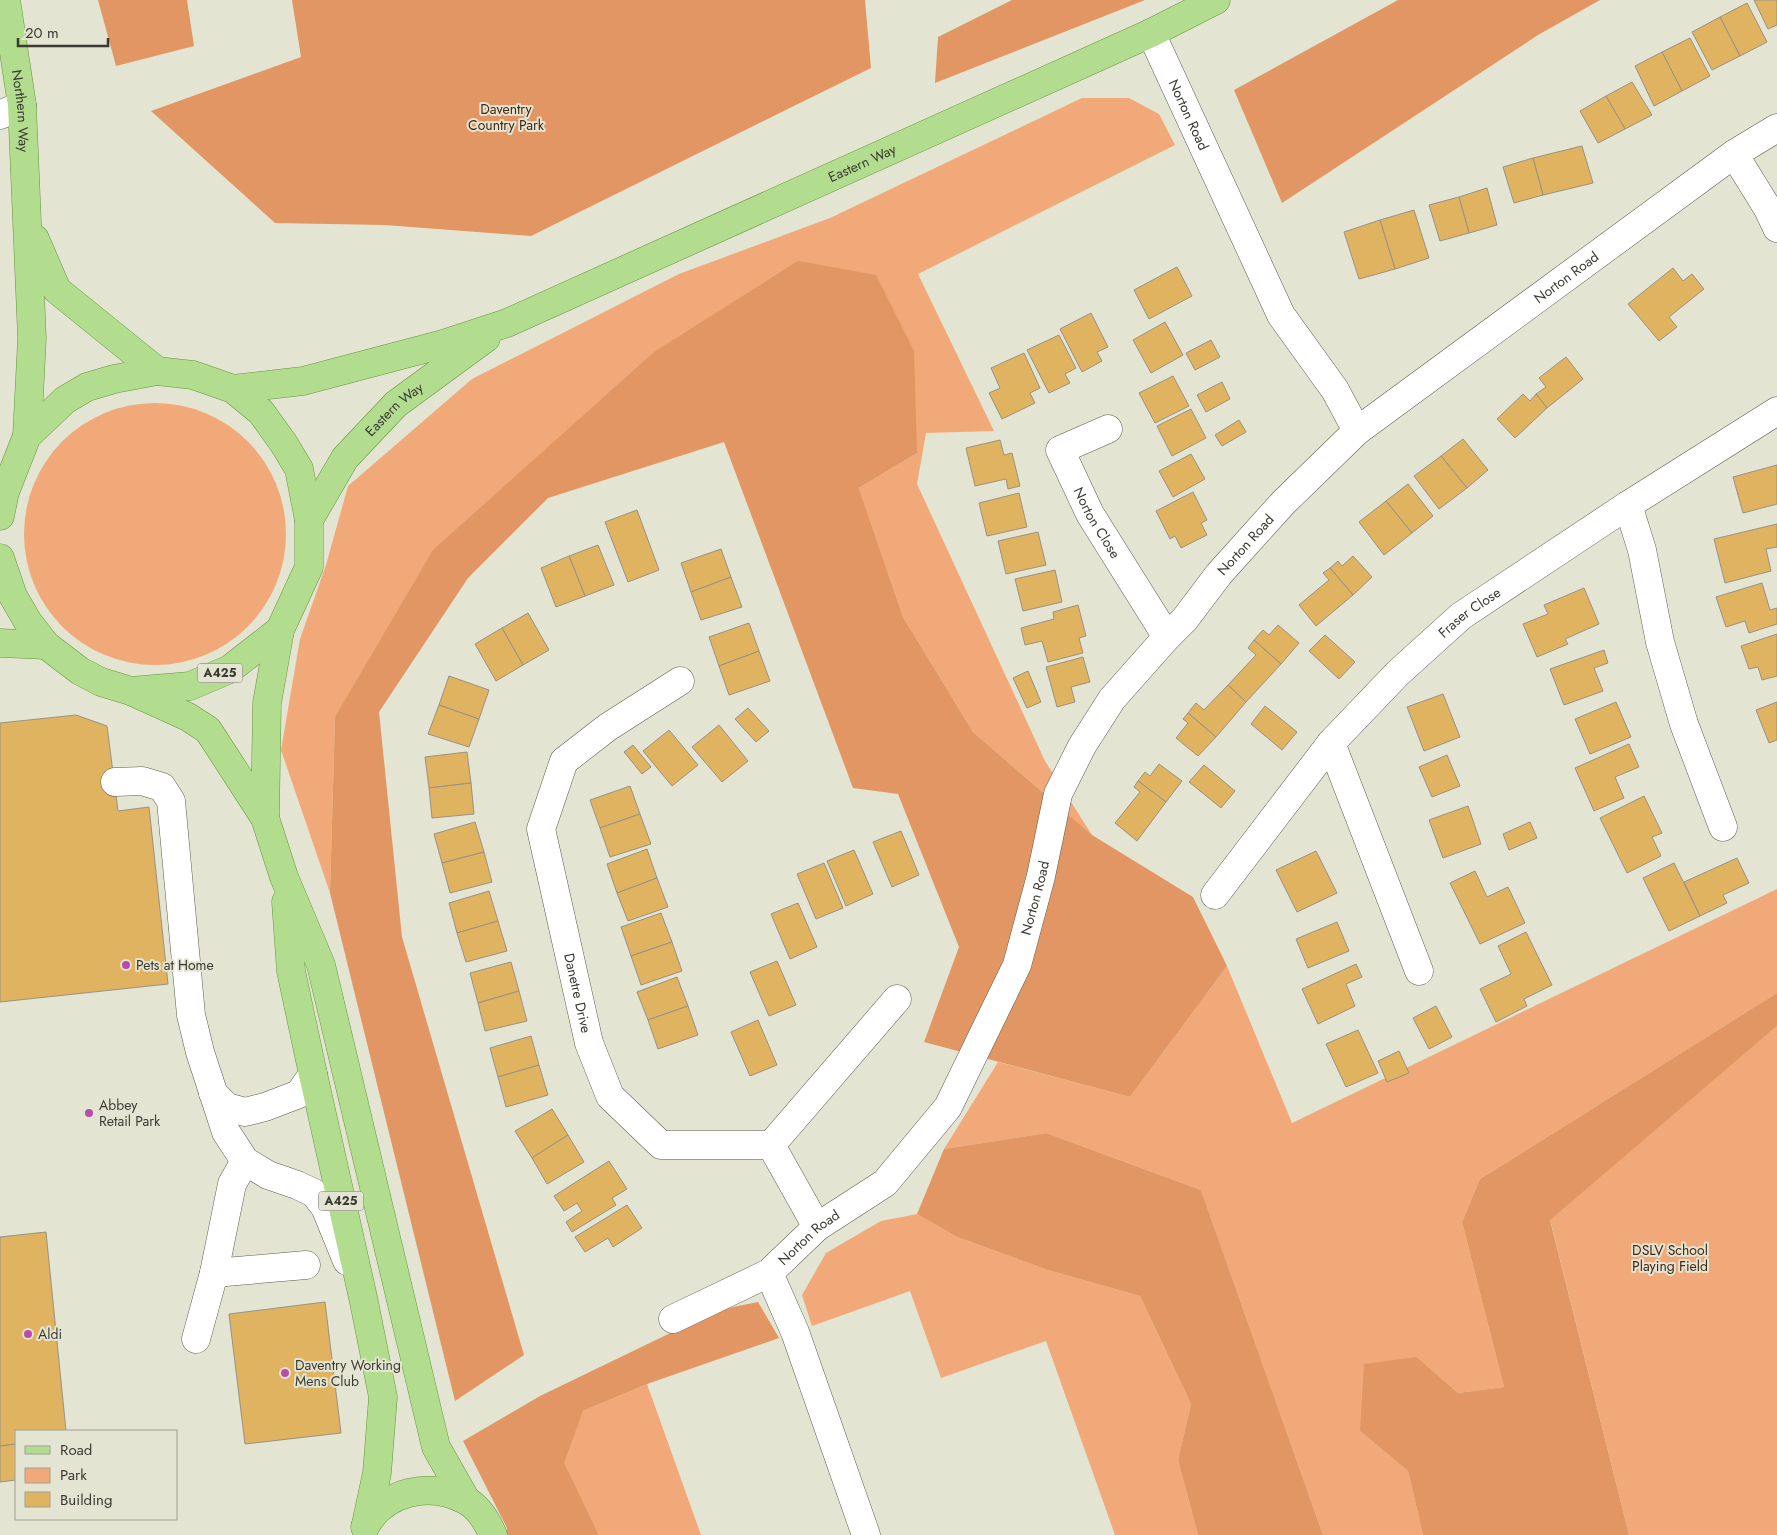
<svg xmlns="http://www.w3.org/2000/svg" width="1777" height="1535" font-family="Jost,sans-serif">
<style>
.green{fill:#f1a979}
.forest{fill:#e19663}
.building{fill:#e0b361;stroke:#999183}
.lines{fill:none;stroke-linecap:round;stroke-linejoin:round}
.minor-casing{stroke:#5d5d4f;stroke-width:29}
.major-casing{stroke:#66953d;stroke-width:29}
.minor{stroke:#fff;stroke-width:28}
.major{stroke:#b2dd8e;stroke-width:28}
.poi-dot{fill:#bb4ba9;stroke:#e4e4d3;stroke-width:2}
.labels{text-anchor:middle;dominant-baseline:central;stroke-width:4;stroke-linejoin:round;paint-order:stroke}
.shield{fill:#e4e4d3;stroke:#6d6d63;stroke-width:1}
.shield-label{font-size:12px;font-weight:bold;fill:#3a3a33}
.park-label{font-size:14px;fill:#452610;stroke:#e4e4d3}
.street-label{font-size:14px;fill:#3a3a33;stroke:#e4e4d3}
.poi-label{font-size:14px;fill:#3a3a33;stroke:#e4e4d3;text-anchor:start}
</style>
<rect width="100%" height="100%" fill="#e4e4d3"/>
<g class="green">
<path d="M1082,98H1129L1159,114L1175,145L918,274L994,431L926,433L917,484L1045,761L1092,835L973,732L903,617L859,488L917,453L654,352L335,717L330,893L281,750L300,639L326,565L348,486L472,379L679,274L830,218Z"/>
<circle cx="155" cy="534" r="131"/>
<path d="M1777,889V993L1480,1179L1462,1222L1504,1387L1458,1393L1417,1357L1360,1431L1408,1471L1423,1535H1323L1201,1190L1046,1133L944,1149L998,1062L1130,1097L1227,966L1292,1123Z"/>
<path d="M1777,1026V1535H1629L1550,1219Z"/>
<path d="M917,1214L957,1237L1048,1270L1140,1296L1191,1404L1178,1460L1198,1535H1115L1046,1341L941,1378L910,1291L812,1326L802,1295L826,1253L881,1221Z"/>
<path d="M647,1384L701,1535H599L563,1463L583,1411Z"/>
</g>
<g class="forest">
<path d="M98,0H187L194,46L116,66Z"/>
<path d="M292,0H865L871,68L531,236L385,225L275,223L151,111L301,57Z"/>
<path d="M1012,0H1145L935,83L938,37Z"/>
<path d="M1398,0H1600L1538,35L1282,203L1234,90Z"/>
<path d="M798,261L876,275L914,351L917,453L859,488L903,617L973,732L1092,835L1193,897L1227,966L1130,1097L924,1042L959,947L898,794L853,788L724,442L548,498L468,578L379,712L402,937L524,1355L455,1401L330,893L335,717L433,550L654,352Z"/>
<path d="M1777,993V1026L1550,1220L1629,1535H1423L1408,1471L1360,1431L1364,1364L1417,1357L1458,1393L1504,1387L1462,1222L1480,1179Z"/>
<path d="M1046,1133L1201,1190L1323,1535H1198L1178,1460L1191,1404L1140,1296L1048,1270L957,1237L917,1214L944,1149Z"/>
<path d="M758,1302L779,1338L647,1384L583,1411L564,1463L599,1535H507V1528L463,1441L540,1396L718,1310Z"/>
</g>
<g class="building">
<path d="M1754,0H1777V25L1768,29Z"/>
<path d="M1747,3L1767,42L1740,56L1720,17Z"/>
<path d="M1720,17L1740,56L1712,70L1692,32Z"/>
<path d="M1690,38L1710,76L1682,91L1662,52Z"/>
<path d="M1662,52L1682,91L1654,106L1635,66Z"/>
<path d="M1632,82L1652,115L1625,129L1606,96Z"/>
<path d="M1606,96L1625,129L1598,143L1580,111Z"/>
<path d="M1582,146L1593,183L1543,195L1533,158Z"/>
<path d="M1533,158L1543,195L1514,203L1503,167Z"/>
<path d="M1487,188L1497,225L1469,233L1459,197Z"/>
<path d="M1459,197L1469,233L1440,241L1429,205Z"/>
<path d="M1414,210L1429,258L1395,269L1380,220Z"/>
<path d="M1380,220L1395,269L1359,279L1344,232Z"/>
<path d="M1177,267L1192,296L1149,319L1134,290Z"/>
<path d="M1673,268L1683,281L1692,274L1704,289L1669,317L1677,327L1659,341L1628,304Z"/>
<path d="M1091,313L1108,347L1097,352L1102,361L1082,372L1060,329Z"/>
<path d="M1165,322L1183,355L1151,373L1133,340Z"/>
<path d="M1059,335L1076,368L1065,374L1070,383L1049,393L1027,350Z"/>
<path d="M1211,340L1220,357L1195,370L1186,353Z"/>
<path d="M1024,353L1040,388L1030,393L1035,403L1002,419L989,393L1000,388L991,368Z"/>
<path d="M1566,357L1583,379L1547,408L1536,394L1546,387L1539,378Z"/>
<path d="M1173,376L1189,406L1155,423L1139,393Z"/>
<path d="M1222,382L1230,399L1206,412L1197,395Z"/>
<path d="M1523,394L1530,401L1536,394L1547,408L1515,438L1497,419Z"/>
<path d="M1191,409L1206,438L1172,456L1157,426Z"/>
<path d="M1239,420L1246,432L1222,446L1215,435Z"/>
<path d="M1463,439L1488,470L1467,488L1441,456Z"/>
<path d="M1000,440L1004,455L1012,453L1020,486L1008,489L1006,479L975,486L966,448Z"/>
<path d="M1191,454L1205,479L1173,497L1159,471Z"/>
<path d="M1441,456L1467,488L1439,509L1414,476Z"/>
<path d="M1777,465V504L1743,513L1733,477Z"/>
<path d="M1408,484L1433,516L1412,533L1386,501Z"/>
<path d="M1193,492L1207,520L1201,523L1207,535L1181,548L1175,536L1170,539L1156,511Z"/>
<path d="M1019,493L1027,527L987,536L979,503Z"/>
<path d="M1386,501L1412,533L1384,555L1359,522Z"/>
<path d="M637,510L659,570L628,582L605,522Z"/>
<path d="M1777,524V547L1766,549L1771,571L1725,583L1714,539Z"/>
<path d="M1038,532L1046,565L1006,574L998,541Z"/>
<path d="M598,545L614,585L585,596L569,556Z"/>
<path d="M721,549L731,577L691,592L681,563Z"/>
<path d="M569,556L585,596L556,607L541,568Z"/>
<path d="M1353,556L1372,577L1353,595L1330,568L1338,561L1342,566Z"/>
<path d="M1330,568L1353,595L1316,626L1299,605L1329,580L1323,573Z"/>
<path d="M1055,570L1062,602L1023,611L1015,579Z"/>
<path d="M731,577L742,607L701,620L691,592Z"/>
<path d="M1762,583L1770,610L1777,608V624L1749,633L1745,621L1726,627L1716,597Z"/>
<path d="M1584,588L1599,624L1565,639L1568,644L1537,657L1523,624L1548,614L1544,605Z"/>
<path d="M1078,605L1086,636L1079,638L1083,653L1048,662L1042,641L1025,645L1021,628L1054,619L1053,612Z"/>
<path d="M528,613L549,650L523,665L502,628Z"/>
<path d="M749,623L759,651L719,666L709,637Z"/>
<path d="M1278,625L1299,643L1281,664L1254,640L1263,630L1269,635Z"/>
<path d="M502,628L523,665L496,681L475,644Z"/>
<path d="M1777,634V676L1762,680L1758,667L1749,669L1741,646Z"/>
<path d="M1325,635L1355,662L1339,679L1309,651Z"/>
<path d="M1254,640L1281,664L1246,702L1228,685L1256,655L1248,648Z"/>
<path d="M1604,650L1608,663L1594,668L1603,691L1564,705L1550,669Z"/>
<path d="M759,651L770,681L729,695L719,666Z"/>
<path d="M1083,657L1090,682L1071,687L1075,702L1057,707L1046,667Z"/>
<path d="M1028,671L1041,702L1027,708L1013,678Z"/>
<path d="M449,676L489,690L479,719L439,705Z"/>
<path d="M1228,685L1246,702L1216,737L1188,713L1196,703L1204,710Z"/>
<path d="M1443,694L1460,737L1424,751L1407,707Z"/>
<path d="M1616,702L1631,737L1590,754L1575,719Z"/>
<path d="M1777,702V740L1769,743L1756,710Z"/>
<path d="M439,705L479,719L469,747L428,734Z"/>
<path d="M1265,706L1297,732L1282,750L1251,724Z"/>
<path d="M748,708L769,731L756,742L735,719Z"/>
<path d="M1188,713L1216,737L1198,756L1176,738L1188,723L1183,719Z"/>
<path d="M76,715L107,726L118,811L149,807L168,984L0,1002V723Z"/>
<path d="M719,725L748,761L722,782L692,747Z"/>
<path d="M669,730L698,765L672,786L643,751Z"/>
<path d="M1629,744L1639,767L1615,777L1624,798L1594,811L1575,768Z"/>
<path d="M633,745L651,767L642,774L624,752Z"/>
<path d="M467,752L471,783L429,788L425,757Z"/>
<path d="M1447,755L1460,786L1432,797L1419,767Z"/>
<path d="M1159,764L1182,781L1166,802L1138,781L1145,772L1150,776Z"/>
<path d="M1204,765L1235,791L1221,808L1189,782Z"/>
<path d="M1138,781L1166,802L1137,841L1115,823L1140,792L1134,787Z"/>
<path d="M471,783L474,814L432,818L429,788Z"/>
<path d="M630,786L640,814L600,828L590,800Z"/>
<path d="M1644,796L1662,833L1652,837L1661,856L1627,873L1600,818Z"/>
<path d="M1468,806L1481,844L1443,858L1429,820Z"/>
<path d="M640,814L651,844L610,857L600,828Z"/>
<path d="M475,822L484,852L442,863L434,834Z"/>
<path d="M1530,822L1537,838L1509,850L1503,834Z"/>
<path d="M901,831L919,875L892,887L873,842Z"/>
<path d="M647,849L657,878L617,893L607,864Z"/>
<path d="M854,850L873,894L846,906L827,861Z"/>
<path d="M1316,851L1337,893L1297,912L1276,870Z"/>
<path d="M484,852L492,882L450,893L442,863Z"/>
<path d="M1737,858L1749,883L1723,895L1727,903L1700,916L1684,882Z"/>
<path d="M824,863L843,908L816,919L797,874Z"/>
<path d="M1674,863L1700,916L1669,931L1643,878Z"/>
<path d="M1475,871L1487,897L1508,887L1525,923L1480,944L1450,883Z"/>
<path d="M657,878L668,907L628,921L617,893Z"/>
<path d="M489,891L498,921L457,933L449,903Z"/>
<path d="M798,903L817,947L790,959L771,914Z"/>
<path d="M661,913L672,942L631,956L621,927Z"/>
<path d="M498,921L507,951L466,962L457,933Z"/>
<path d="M1337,922L1349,951L1308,968L1296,939Z"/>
<path d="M1526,932L1552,985L1524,999L1527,1006L1496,1022L1480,989L1511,974L1498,946Z"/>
<path d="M672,942L682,971L641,985L631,956Z"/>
<path d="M777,961L796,1005L769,1016L750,972Z"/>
<path d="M511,962L519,991L478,1003L470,973Z"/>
<path d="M1356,964L1362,977L1346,984L1355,1006L1318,1024L1302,989Z"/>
<path d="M677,977L688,1006L648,1020L637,992Z"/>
<path d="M519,991L527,1021L485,1031L478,1003Z"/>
<path d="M688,1006L698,1035L658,1049L648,1020Z"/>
<path d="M1436,1006L1452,1037L1429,1049L1413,1018Z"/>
<path d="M758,1020L777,1065L750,1076L731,1032Z"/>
<path d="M1358,1030L1378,1073L1346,1087L1326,1044Z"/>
<path d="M531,1036L539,1065L498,1077L490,1048Z"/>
<path d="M1399,1051L1409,1073L1387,1082L1378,1061Z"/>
<path d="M539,1065L548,1095L506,1107L498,1077Z"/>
<path d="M552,1109L568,1135L532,1158L515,1131Z"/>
<path d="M568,1135L584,1162L547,1184L532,1158Z"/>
<path d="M609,1161L627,1189L612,1198L616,1205L572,1232L566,1222L582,1211L577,1203L564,1211L554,1196Z"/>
<path d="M627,1205L642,1228L613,1247L608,1238L585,1252L575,1237Z"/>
<path d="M46,1232L66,1431H16V1444L0,1446V1237Z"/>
<path d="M325,1302L341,1433L245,1444L229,1314Z"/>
<path d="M16,1444V1480L0,1482V1446Z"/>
</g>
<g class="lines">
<g class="minor-casing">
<g id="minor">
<path id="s1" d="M1151,33L1281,315L1335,390L1357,431"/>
<path d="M0,115L22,105"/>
<path d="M1734,154L1768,209L1777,228"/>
<path id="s2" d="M1108,429L1060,450L1090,514L1167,637"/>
<path d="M1628,505L1642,550L1660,642L1684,724L1723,827"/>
<path id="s3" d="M680,681L608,727L564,761L541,829L589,1043L610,1096L661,1145H771L817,1227"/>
<path d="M1331,743L1419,971"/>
<path d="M115,782L142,781L162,787L171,801L191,1015L200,1052L226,1132L245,1161L268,1175L297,1185L314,1193L325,1207L347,1261"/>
<path id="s4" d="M1215,895L1331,743L1398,673L1461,616L1628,505L1777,411"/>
<path d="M213,1093L227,1107L245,1112L265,1107L299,1094L313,1074"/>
<path d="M771,1145L897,999"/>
<path d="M214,1273L306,1265"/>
<path d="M769,1273L795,1332L866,1535"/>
<path id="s5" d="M673,1319L769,1273L817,1227L885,1183L948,1107L1017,965L1041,876L1058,794L1082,746L1112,699L1167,637L1185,619L1219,574L1283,503L1357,431L1734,154L1777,128"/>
<path d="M196,1339L214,1273L232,1184L245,1161"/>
</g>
</g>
<g class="major-casing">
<g id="major">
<path id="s6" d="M6,0L22,105L32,338L27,436"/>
<path d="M35,239L57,290L157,371"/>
<path id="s7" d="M233,389L303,381L443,344L507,323L1151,33L1216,0"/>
<path d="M0,516L5,492L27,436L65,400L87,387L114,379L157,371L193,375L233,389L261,412L284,444L299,469L309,520V567L280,630L230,669L190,686L131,691L101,682L80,671L46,645L28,622L13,596L0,558"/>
<path id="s8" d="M309,520L345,458L396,404L486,338"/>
<path d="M0,643L46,645"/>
<path d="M133,692L188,717L208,730L265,818L284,877L321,965L436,1447L466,1500"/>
<path d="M265,818L267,703L280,630"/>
<path d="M286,902L291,971L313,1074L364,1302L383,1397L377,1473L366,1524"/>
<path d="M365,1527C384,1491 430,1481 465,1500C479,1507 487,1521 493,1535"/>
</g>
</g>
<use href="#minor" class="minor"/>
<use href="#major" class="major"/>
</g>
<g class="poi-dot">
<circle cx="126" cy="965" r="5"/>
<circle cx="89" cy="1113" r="5"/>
<circle cx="28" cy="1334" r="5"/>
<circle cx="285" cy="1373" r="5"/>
</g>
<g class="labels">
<g class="shield">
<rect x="197.5" y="663.5" width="45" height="19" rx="4"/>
<rect x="318.5" y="1191.5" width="45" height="19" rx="4"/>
</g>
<g class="shield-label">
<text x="220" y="673">A425</text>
<text x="341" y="1201">A425</text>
</g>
<g class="park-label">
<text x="506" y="109">Daventry<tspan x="506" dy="16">Country Park</tspan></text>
<text x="1670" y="1250">DSLV School<tspan x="1670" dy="16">Playing Field</tspan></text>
</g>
<g class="street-label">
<text stroke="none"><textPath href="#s6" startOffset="112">Northern Way</textPath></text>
<text stroke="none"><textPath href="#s1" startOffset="90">Norton Road</textPath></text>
<text stroke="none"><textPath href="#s7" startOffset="672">Eastern Way</textPath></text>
<text stroke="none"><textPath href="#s5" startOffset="1419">Norton Road</textPath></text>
<text stroke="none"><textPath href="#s8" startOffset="141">Eastern Way</textPath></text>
<text stroke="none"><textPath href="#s2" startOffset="134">Norton Close</textPath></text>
<text stroke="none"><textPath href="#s5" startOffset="1000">Norton Road</textPath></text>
<text stroke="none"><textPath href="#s4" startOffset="382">Fraser Close</textPath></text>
<text stroke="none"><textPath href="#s5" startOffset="580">Norton Road</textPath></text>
<text stroke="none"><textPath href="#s3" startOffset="381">Danetre Drive</textPath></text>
<text stroke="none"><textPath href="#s5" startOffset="160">Norton Road</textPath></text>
</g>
<g class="poi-label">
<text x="136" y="965">Pets at Home</text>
<text x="99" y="1105">Abbey<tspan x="99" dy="16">Retail Park</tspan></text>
<text x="38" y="1334">Aldi</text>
<text x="295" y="1365">Daventry Working<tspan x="295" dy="16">Mens Club</tspan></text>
</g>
</g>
<rect x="15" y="1430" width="162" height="90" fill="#e4e4d3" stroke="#a0a093"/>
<rect x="25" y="1446" width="25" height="8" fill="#b2dd8e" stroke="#a0a093"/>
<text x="60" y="1455" font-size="15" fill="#3a3a33">Road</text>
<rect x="25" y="1468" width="25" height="15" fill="#f1a979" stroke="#a0a093"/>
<text x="60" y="1480" font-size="15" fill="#3a3a33">Park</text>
<rect x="25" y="1492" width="25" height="15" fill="#e0b361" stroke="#a0a093"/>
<text x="60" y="1505" font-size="15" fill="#3a3a33">Building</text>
<path d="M18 38v8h90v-8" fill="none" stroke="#3a3a33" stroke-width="2.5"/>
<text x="25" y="38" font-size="15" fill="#3a3a33" stroke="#e4e4d3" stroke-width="4" paint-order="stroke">20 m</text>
</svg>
